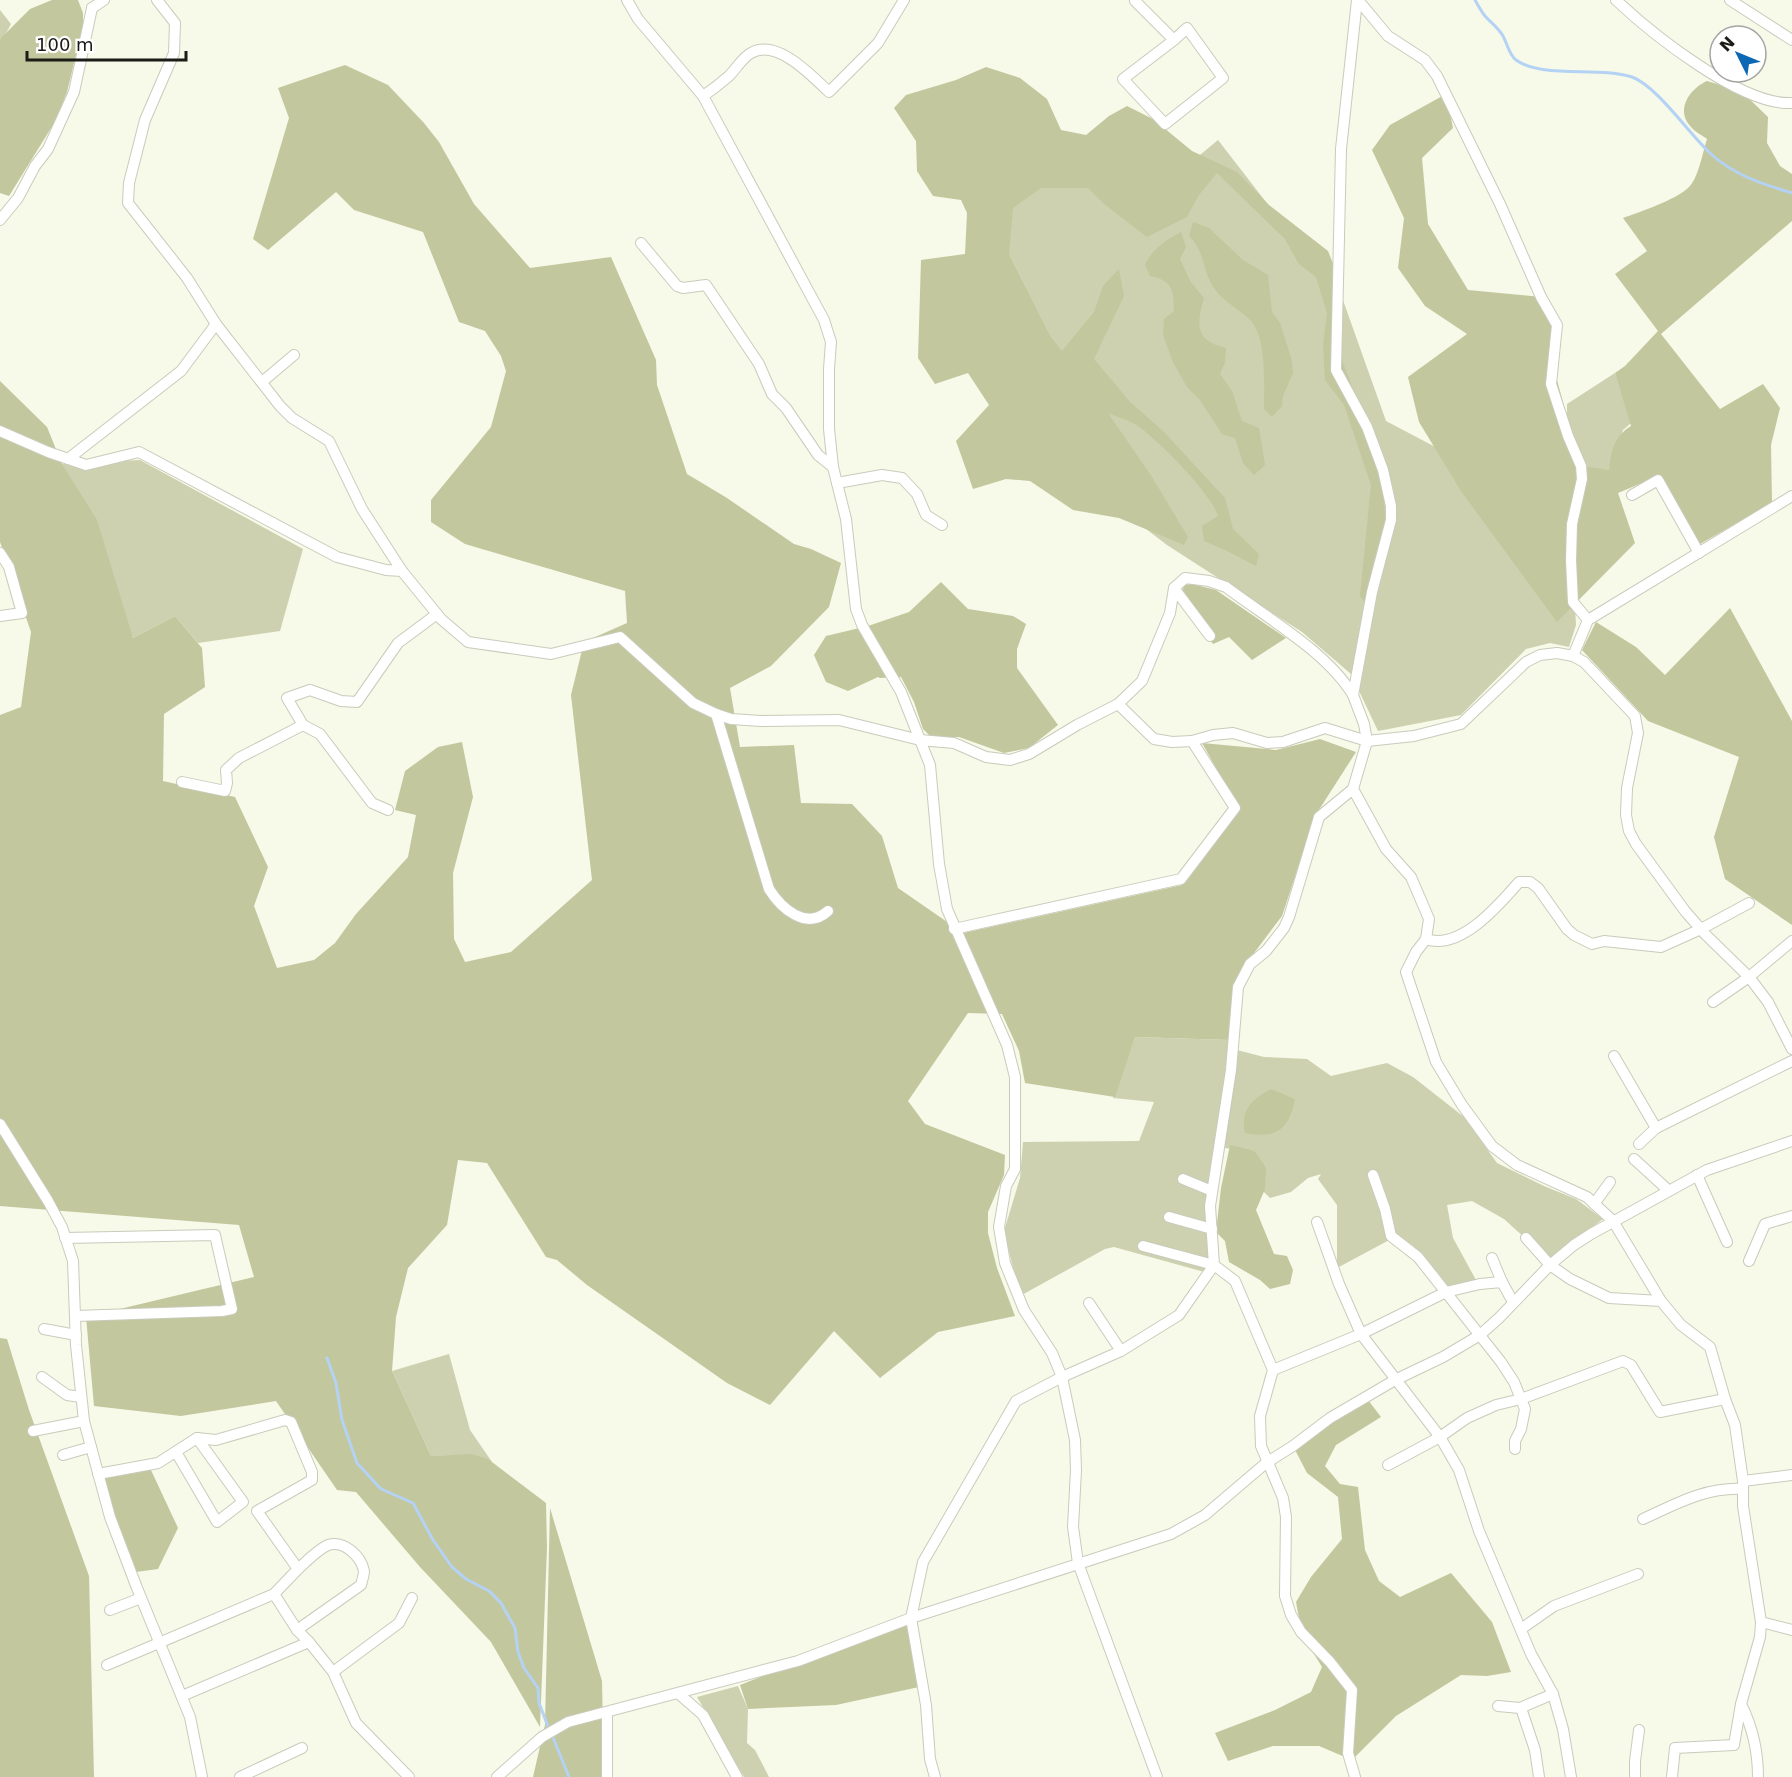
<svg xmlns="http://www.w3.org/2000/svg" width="1792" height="1777" font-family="'DejaVu Sans',sans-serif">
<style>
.green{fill:#cdd1af}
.forest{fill:#c3c79d}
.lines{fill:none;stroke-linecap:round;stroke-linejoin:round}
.stream{stroke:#b4d2f4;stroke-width:3}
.minor-casing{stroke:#c9cbbb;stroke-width:12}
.minor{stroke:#fff;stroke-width:10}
</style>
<rect width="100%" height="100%" fill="#f7f9e9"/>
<g class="green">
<path d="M0,10L11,24L4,37L0,39Z"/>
<path d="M1218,140L1276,215L1338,268L1339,289L1386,421L1460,460L1573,567L1576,625L1569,647L1550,643L1526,649L1461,715L1378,731L1351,674L1302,632L1167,545L1021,433L973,222L1057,156L1170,180Z"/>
<path d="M1615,373L1631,423L1623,430L1609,470L1582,469L1567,418V404Z"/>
<path d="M140,460L303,549L280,631L198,643L175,616L133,638L62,464Z"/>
<path d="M1135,1037L1229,1040L1216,1168V1255L1208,1273L1114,1247L1105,1249L1020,1296L1004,1231L1020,1178L1023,1142L1139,1141L1154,1102L1113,1098Z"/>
<path d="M1233,1049L1264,1057L1307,1059L1331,1076L1387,1063L1413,1077L1464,1117L1497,1163L1544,1186L1576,1199L1603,1219L1549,1260L1504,1219L1472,1201L1447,1205L1453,1238L1476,1280L1444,1293L1393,1238L1337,1268V1205L1318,1179L1321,1174L1308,1178L1291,1192L1270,1198L1264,1192L1263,1164L1255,1151L1224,1148Z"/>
<path d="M449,1354L470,1430L492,1462L467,1455L431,1456L392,1371Z"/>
<path d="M738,1686L748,1709L747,1743L755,1750L769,1777H744L697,1697Z"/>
</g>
<g class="forest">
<path d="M52,0H78L83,13V26L67,92L56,120L9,196L0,193V39L30,9Z"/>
<path d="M345,65L388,85L424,123L439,142L474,204L530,268L611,257L656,360L657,385L687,474L727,498L794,544L811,549L841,563L829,607L771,666L730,688L740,747L794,745L801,803L852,804L882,836L898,888L963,933L1182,885L1239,809L1202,743L1276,750L1320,739L1356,752L1315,816L1282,916L1251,957L1229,1040L1135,1037L1115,1097L1025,1083L1019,1051L1002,1014L968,1013L908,1101L925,1124L1005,1155L1004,1175L988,1212V1233L997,1268L1015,1316L938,1332L880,1378L834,1331L770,1405L727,1383L587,1285L557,1260L546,1257L487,1163L458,1160L447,1225L408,1268L396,1317L392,1371L431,1456L471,1454L488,1459L546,1503L547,1548L540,1727L491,1642L420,1567L356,1492L337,1490L276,1401L181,1416L94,1406L86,1317L254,1277L239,1225L0,1206V715L21,707L31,632L0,542V381L47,427L62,464L97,520L133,638L175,616L202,648L205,687L164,714L163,781L235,797L268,867L254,906L277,968L314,960L335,943L356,914L408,857L416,815L395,810L405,771L438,747L462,742L473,797L453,873L454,939L465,962L511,952L592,880L571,695L584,642L627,623L625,591L465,544L431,522V500L491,427L506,371L501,356L485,331L459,322L423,232L354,210L336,192L268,250L253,239L289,118L278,88Z"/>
<path d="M986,67L1020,78L1047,99L1061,130L1086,135L1109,116L1127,106L1153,119L1192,151L1237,172L1269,205L1328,251L1336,271L1342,360L1383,470L1385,521L1373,564L1366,604L1360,596L1371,485L1344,405L1325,380L1323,345L1327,313L1316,277L1299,264L1285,239L1217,173L1199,195L1187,217L1147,237L1104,204L1088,188H1041L1013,208L1009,255L1050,336L1062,351L1094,312L1103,286L1119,269L1124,296L1094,359L1130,402L1163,431L1225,498L1233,529L1259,554L1256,566L1225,550L1204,541L1202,526L1218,516C1211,493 1159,441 1138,426C1129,420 1117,417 1108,413L1152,477L1188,537L1184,545L1119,518L1073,510L1030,481L1006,479L973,489L956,441L989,405L968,373L935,384L918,358L921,260L965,254L967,213L961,200L933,196L917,171L916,141L894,108L906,95L956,80Z"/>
<path d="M1707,81L1741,91L1768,117L1767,143L1780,166L1792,174V221L1661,334L1720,409L1763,384L1780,408L1771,445L1772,503L1700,544L1656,477L1618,493L1635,543L1557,622L1461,491L1419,422L1408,377L1467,334L1425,306L1398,268L1404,218L1372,150L1390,125L1446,94L1453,128L1422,158L1428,224L1468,290L1541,297L1557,325V380L1581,468V466L1609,470C1611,452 1614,436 1631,426L1615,373L1625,366L1658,331L1615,274L1647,251L1623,218C1640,212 1675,200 1688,188C1698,180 1703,151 1707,139C1702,135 1695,132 1691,127C1675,111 1689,89 1707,81Z"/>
<path d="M1193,222L1209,228L1243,260L1268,275L1272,312L1280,323L1292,361L1293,373L1283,396L1282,406L1272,417L1264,409C1264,386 1267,336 1250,320C1237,307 1218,299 1210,281C1202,264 1204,251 1189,236Z"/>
<path d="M1181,232L1186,247L1180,259L1190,281L1204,298C1196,326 1195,340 1226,348L1225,362L1220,374L1232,391L1242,421L1259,428L1265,465L1254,475L1243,463L1235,438L1222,434L1200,400L1187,387L1173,362L1163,335L1164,319L1174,311C1174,290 1172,280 1150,276L1145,265C1152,249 1166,240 1181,232Z"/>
<path d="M941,582L968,609L1013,616L1026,624L1017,649V668L1058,725L1029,748L1004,753L959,737H931L923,729L914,702L901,677L880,678L878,677L848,691L826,682L814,655L826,636L868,626L909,612Z"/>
<path d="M1192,584L1216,590L1286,638L1252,660L1229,637L1213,644L1180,600L1184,585Z"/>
<path d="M1730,608L1792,721V925L1725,879L1714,837L1739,757L1648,721L1582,650L1596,622L1636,647L1665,675Z"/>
<path d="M1271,1089L1295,1099C1289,1130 1276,1139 1245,1133C1240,1110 1252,1099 1271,1089Z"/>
<path d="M1230,1145L1255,1151L1266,1168L1265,1189L1256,1210L1274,1254L1287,1256L1293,1270L1290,1284L1270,1289L1260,1280L1229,1262L1225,1241L1216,1232L1221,1188Z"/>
<path d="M0,1338L7,1339L29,1410L89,1576L94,1777H0Z"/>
<path d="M1368,1400L1381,1417L1336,1445L1325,1466L1340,1484L1358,1487L1365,1550L1379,1581L1400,1597L1451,1573L1492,1622L1511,1672L1487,1676L1461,1675L1396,1716L1352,1760L1319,1746H1273L1228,1761L1215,1733L1275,1710L1311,1692L1322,1667L1302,1634L1296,1602L1311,1577L1342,1539L1338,1497L1307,1473L1293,1446Z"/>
<path d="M150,1468L178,1528L158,1569L136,1572L101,1477Z"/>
<path d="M550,1508L602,1681L604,1777H533L545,1725Z"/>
<path d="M906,1623L919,1687L836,1705L748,1709L740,1685L825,1651Z"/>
</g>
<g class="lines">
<g class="stream">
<path d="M1475,0C1478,5 1481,11 1485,16C1491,23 1498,27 1503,36C1507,43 1509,55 1516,60C1542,79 1600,66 1632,77C1657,86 1690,135 1711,154C1734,175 1762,184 1792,193"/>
<path d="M327,1358L336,1383L342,1420L357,1463L381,1489L413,1503L433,1540L452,1567L466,1579L489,1591L501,1603L515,1628L518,1652L524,1668L538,1688L539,1703L549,1729"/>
<path d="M552,1735L569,1777"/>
</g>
<g class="minor-casing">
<g id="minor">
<path d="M157,0L175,23L174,53L145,120L129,183L128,203L187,278L216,324L280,406L292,418L329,441L362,509L402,571L441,619L468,642L551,654L620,637L693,703L716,714L731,719L761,721L839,720L920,740L954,743L986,757L1010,760L1029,754L1077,725L1118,704L1142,681L1170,613L1174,588L1185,578L1209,581L1226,587C1267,618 1327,652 1353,695"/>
<path d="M627,0L638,19L703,96L824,320L831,342L829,369V429L833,467L846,519L856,609L862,625L901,692L930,765L939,864L947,909L1007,1045L1015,1077V1169L1006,1186L999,1227L1005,1263L1024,1310L1052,1353L1062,1377L1075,1440L1076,1470L1073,1527L1078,1563L1157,1777"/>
<path d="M1358,0L1388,36L1425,60L1437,76L1500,204L1541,297L1557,325L1551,384L1568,436L1581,466L1582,479L1572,524L1571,560L1573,602L1588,620"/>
<path d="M1616,0C1652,34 1742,106 1792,103"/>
<path d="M1730,0L1792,40"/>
<path d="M1135,1L1174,40L1123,79L1165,124L1223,78L1187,28L1174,40"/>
<path d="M92,8L104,0"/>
<path d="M703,96C712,90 721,83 729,76C736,69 742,58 751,53C777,38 812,76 829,92L878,43L904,0"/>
<path d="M0,220L18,198L35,166L48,149L74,92L92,8"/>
<path d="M641,243L677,286L683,288L706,285L759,364L772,394L786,408L818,455L833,467"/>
<path d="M262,382L294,355"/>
<path d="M0,431L48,452L86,465L139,452L337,557L386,570L402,571"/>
<path d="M68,459L181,371L216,324"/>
<path d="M837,483L882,475L902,478L917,494L926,515L942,525"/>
<path d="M1632,495L1658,480L1699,553"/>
<path d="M0,553L9,567L22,613L0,616"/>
<path d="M1174,588L1210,636"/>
<path d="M1573,656L1588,620L1792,496"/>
<path d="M716,714L769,889C781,908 806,931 828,911"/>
<path d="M303,725L320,734L372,803L388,810"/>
<path d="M1192,741L1213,735L1233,733L1267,743L1283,742L1325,728L1367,741L1414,736L1461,724L1526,662L1540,655L1557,653L1573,656L1584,662L1635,716L1638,733L1627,788L1626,815L1629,831L1636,844L1685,911L1706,935L1749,977L1768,1002L1792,1049"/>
<path d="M182,782L225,791L227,783L226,770L239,758L303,725L287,698L310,690L341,701L357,702L398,643L437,614"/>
<path d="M1353,789L1386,849L1411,877L1429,919L1426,939L1416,952L1406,972L1436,1062L1462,1105L1492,1146L1517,1165L1587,1197L1613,1221L1661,1301L1681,1325L1710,1347L1725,1399"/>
<path d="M954,929L1181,879L1235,808L1192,741L1172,742L1154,739L1118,704"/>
<path d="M1426,939C1460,951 1499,905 1519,882H1530L1538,888L1567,929L1574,935L1592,944L1604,941L1661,947L1701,929L1749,903"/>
<path d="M1713,1002L1749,977L1792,941"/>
<path d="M1614,1056L1656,1128L1792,1061"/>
<path d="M0,1124L48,1201L62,1227L73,1261L76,1345L84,1421L110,1517L137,1588L190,1717L202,1777"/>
<path d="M1639,1144L1656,1128"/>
<path d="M1634,1159L1668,1190"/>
<path d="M1373,1175L1385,1209L1391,1236L1418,1257L1501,1362L1514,1382L1525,1409L1521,1429L1515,1441V1449"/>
<path d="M1697,1175L1727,1242"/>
<path d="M1183,1179L1212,1191"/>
<path d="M1594,1204L1610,1182"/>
<path d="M1169,1217L1212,1229"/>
<path d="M1317,1222L1339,1284L1361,1334L1440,1437L1459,1470L1479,1531L1531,1654L1553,1694L1563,1729L1571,1777"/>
<path d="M65,1238L215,1235L232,1309L222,1311L75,1316"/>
<path d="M1526,1238L1550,1265L1570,1279L1609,1298L1661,1301"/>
<path d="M1143,1246L1214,1265L1235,1281L1273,1370L1260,1416L1261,1446L1283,1498L1286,1517L1285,1596L1291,1615L1301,1632L1330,1662L1352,1690L1348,1753L1355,1777"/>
<path d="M1492,1258L1502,1282"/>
<path d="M1749,1261L1765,1224L1792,1216"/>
<path d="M1089,1303L1121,1351"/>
<path d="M44,1329L76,1335"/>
<path d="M1273,1370L1361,1334L1446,1292L1480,1284L1502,1282L1513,1302"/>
<path d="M42,1377L67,1395L81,1397"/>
<path d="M33,1431L84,1421"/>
<path d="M176,1452L217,1522L243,1502L197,1438"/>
<path d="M63,1455L91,1447"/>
<path d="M1388,1465L1440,1437L1467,1418L1496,1405L1521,1399L1623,1361L1631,1365L1660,1412L1725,1399L1735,1425L1743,1481"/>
<path d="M98,1474L158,1463L197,1438L216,1440L285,1420L291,1422L312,1472V1480L257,1511L298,1569L274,1594"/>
<path d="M1643,1519C1676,1504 1705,1487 1743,1489"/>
<path d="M110,1610L141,1598"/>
<path d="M1761,1622L1792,1630"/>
<path d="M1521,1629L1554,1606L1638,1574"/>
<path d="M297,1630L361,1585C362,1581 364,1575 364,1571C361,1556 344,1540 328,1545C317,1550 307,1561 298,1569"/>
<path d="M309,1642L333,1672L356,1723L409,1777"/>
<path d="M107,1665L274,1594L297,1630L309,1642L182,1696"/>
<path d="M333,1672L399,1623L412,1598"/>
<path d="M679,1694L703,1715L737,1777"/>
<path d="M1498,1706L1520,1708L1553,1694"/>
<path d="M1521,1708L1535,1750L1539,1777"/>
<path d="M240,1777L302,1748"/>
<path d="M497,1777L542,1737L568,1722L798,1661L911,1618L1171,1534L1205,1515L1266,1463L1293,1446L1330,1418L1395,1380L1443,1357L1480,1335L1499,1318L1550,1265L1574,1245L1591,1234L1707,1170L1792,1141"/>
<path d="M607,1777V1713"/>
<path d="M935,1777L930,1759L926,1705L911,1618L923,1562L1016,1401L1062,1377L1121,1351L1179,1315L1214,1265L1210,1206L1231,1070L1238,987L1250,964L1266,951L1284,928L1289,917L1319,817L1353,789L1367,741L1364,724L1353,695L1372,592L1391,520V506L1383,470L1367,427L1336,370L1341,149L1357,0"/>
<path d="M1635,1777V1761L1639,1730"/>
<path d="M1672,1777L1675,1748L1734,1745L1741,1704"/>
<path d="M1758,1777C1758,1752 1752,1726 1741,1704L1760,1637L1761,1622L1743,1506V1481L1792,1475"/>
</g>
</g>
<use href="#minor" class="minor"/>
</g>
<g transform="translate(1738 54) rotate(313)"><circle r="28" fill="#ffffff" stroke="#a4a4a2" stroke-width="1.5"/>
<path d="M0-4.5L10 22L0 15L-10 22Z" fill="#0c68b5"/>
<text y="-9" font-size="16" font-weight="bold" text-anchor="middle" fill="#1b1c16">N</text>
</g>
<path d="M27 51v9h159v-9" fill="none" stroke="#1b1c16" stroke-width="3"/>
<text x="36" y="51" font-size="18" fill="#1b1c16" stroke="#ffffff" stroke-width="4.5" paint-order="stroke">100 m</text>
</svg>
